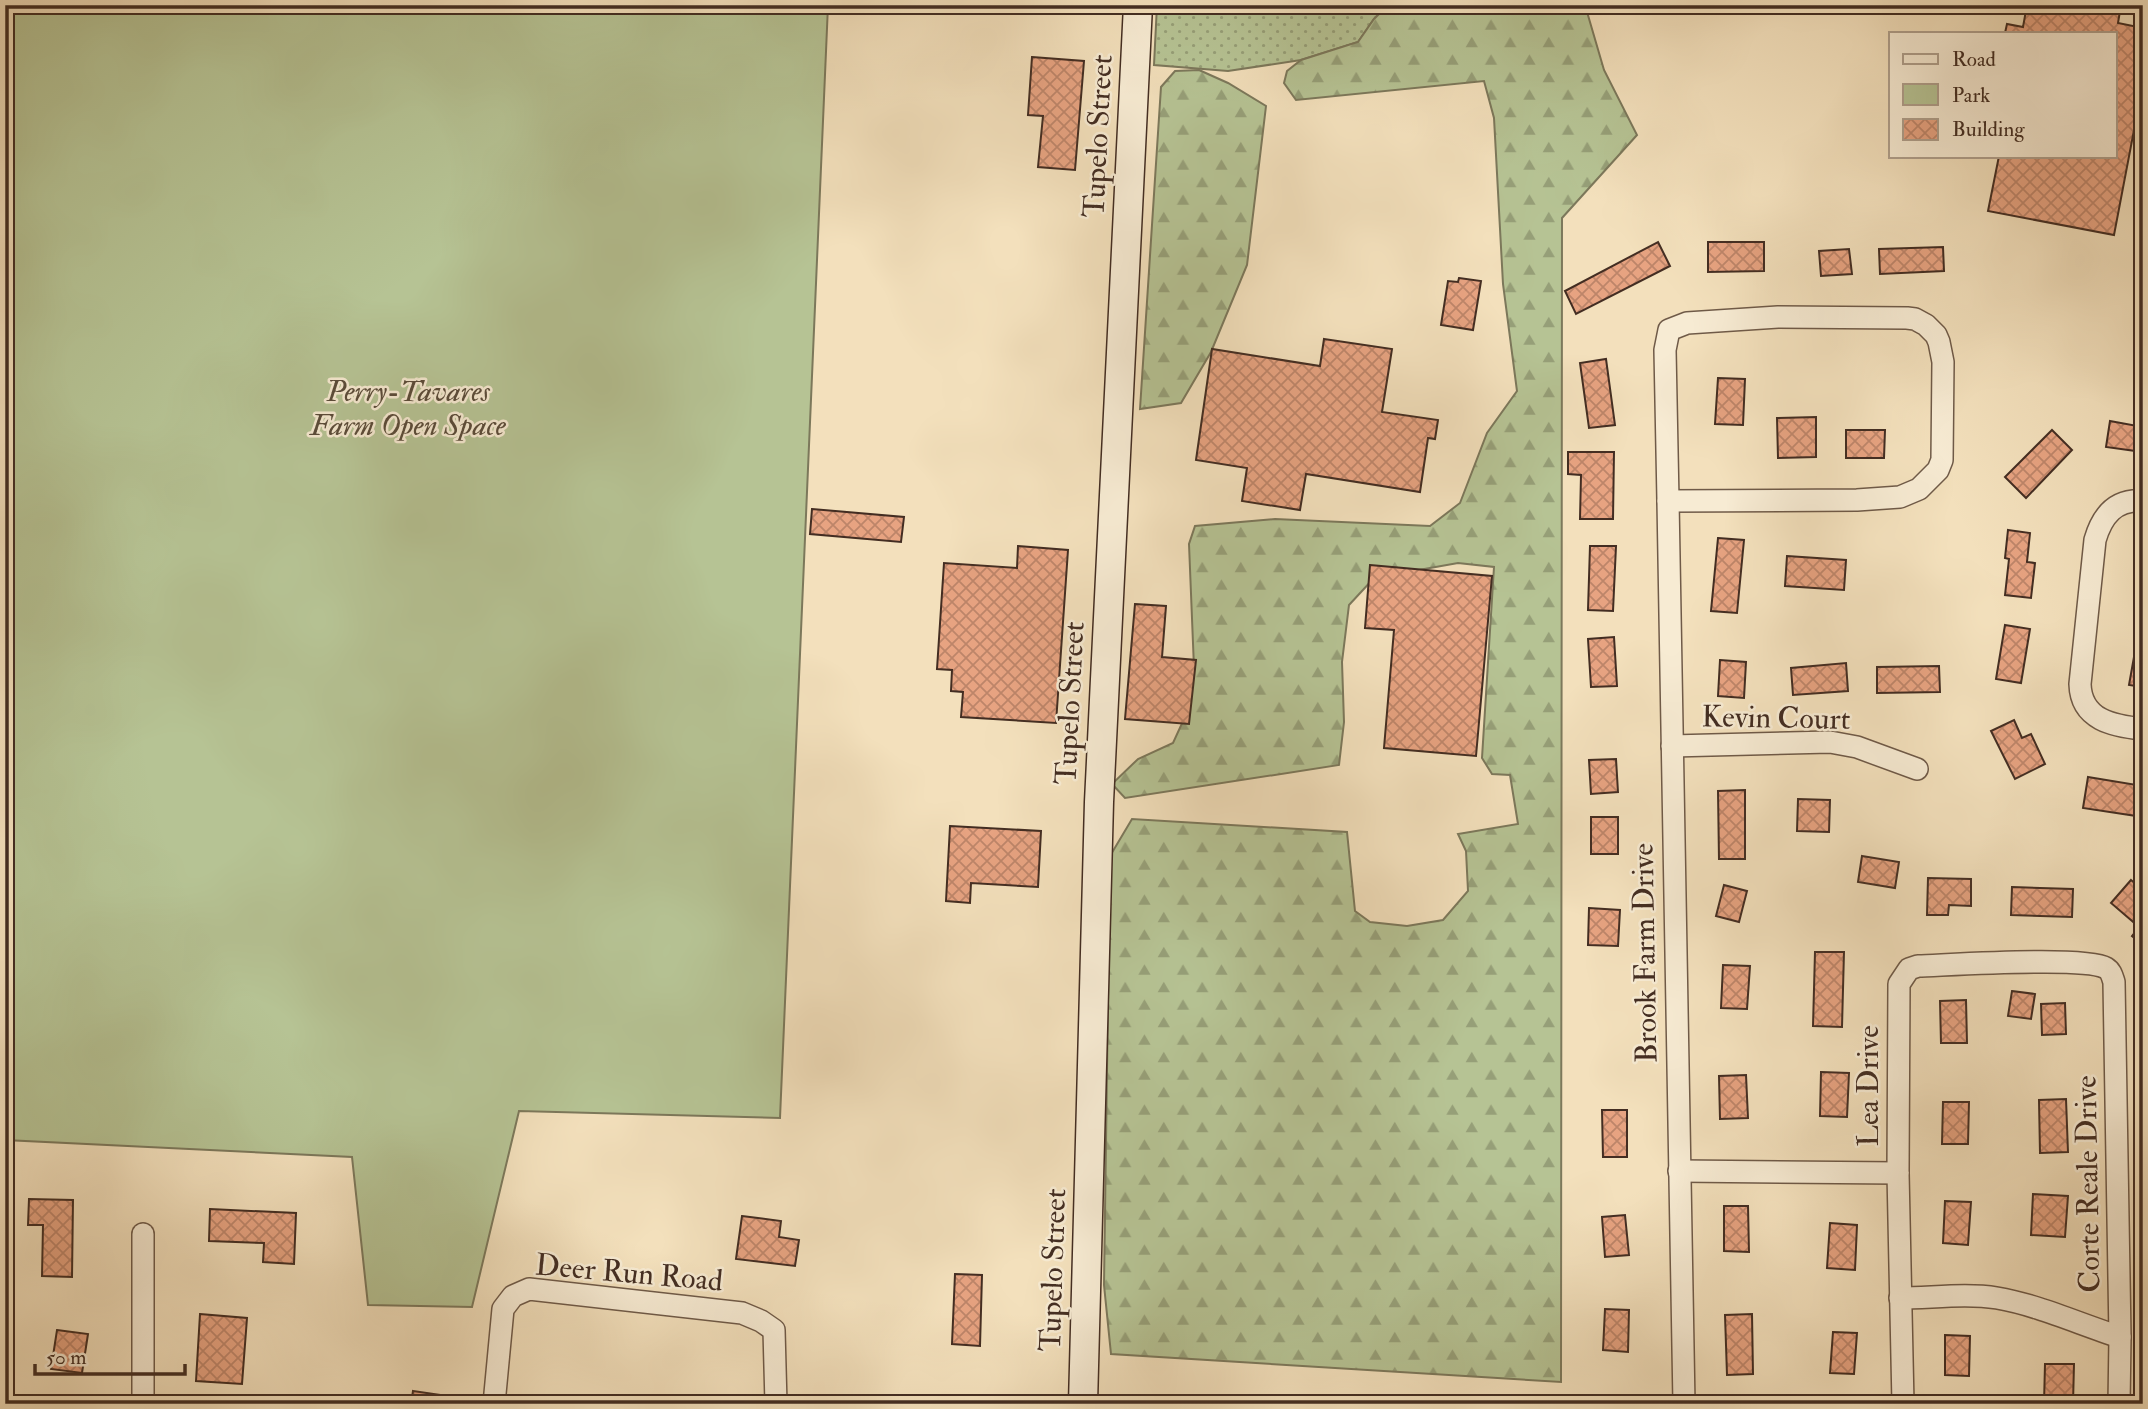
<svg xmlns="http://www.w3.org/2000/svg" width="2148" height="1409" font-family="'IM FELL Double Pica',serif">
<style>
.grass{fill:url(#grass-dots);stroke:#7c785b;stroke-width:2}
.forest{fill:url(#forest-firs);stroke:#7c785b;stroke-width:2}
.park{fill:#b6c394;stroke:#7c785b;stroke-width:2}
.building{fill:url(#building-cross-hatch);stroke:#432d22;stroke-width:2}
.lines{fill:none;stroke-linecap:round;stroke-linejoin:round}
.minor-casing{stroke:#6f5a48;stroke-width:24}
.secondary-casing{stroke:#432d22;stroke-width:31}
.minor{stroke:#f7ebd3;stroke-width:21}
.secondary{stroke:#f7ebd3;stroke-width:28}
.labels{text-anchor:middle;dominant-baseline:central;stroke-width:5;stroke-linejoin:round;paint-order:stroke}
.street-label{font-size:30px;fill:#432d22;stroke:#f7ebd3}
.park-label{font-size:30px;font-style:italic;fill:#5a4b39;stroke:#f7ebd3}
</style>
<defs>
<pattern id="grass-dots" width="8" height="8" patternUnits="userSpaceOnUse" patternTransform="scale(1.75)"><rect width="8" height="8" fill="#b6c394"/><path d="M2 2h.1M6 6h.1" fill="none" stroke="#969f78" stroke-width="1.8" stroke-linecap="round"/></pattern>
<pattern id="forest-firs" width="22" height="20" patternUnits="userSpaceOnUse" patternTransform="scale(1.75)"><rect width="22" height="20" fill="#b6c394"/><path d="M5 1l3.5 6h-7zM16 11l3.5 6h-7z" fill="#969f78"/></pattern>
<pattern id="building-cross-hatch" width="8" height="8" patternUnits="userSpaceOnUse" patternTransform="scale(1.75)"><rect width="8" height="8" fill="#e7a381"/><path d="M0 0l8 8M0 8l8-8" fill="none" stroke="#bd8569"/></pattern>
</defs>
<rect width="100%" height="100%" fill="#f3e0bc"/>
<filter id="stains"><feTurbulence type="fractalNoise" baseFrequency=".00286" numOctaves="4"/><feColorMatrix values="0 0 0 0 .2 0 0 0 0 .09 0 0 0 0 .02 0 0 0 .5 -.17"/></filter>
<radialGradient id="worn" r=".72"><stop offset=".6" stop-color="#630" stop-opacity="0"/><stop offset="1" stop-color="#630" stop-opacity=".3"/></radialGradient>
<path class="grass" d="M1157,5H1388L1374,19L1358,42L1301,60L1228,71L1154,65Z"/>
<g class="forest">
<path d="M1388,5H1585L1604,70L1637,135L1562,218L1561,1382L1111,1354L1104,1285L1110,856L1132,819L1347,832L1355,911L1370,922L1407,926L1443,920L1468,891L1466,851L1458,834L1518,824L1510,775L1492,774L1482,758L1494,567L1458,563L1374,578L1349,605L1342,662L1344,722L1339,765L1125,798L1112,784L1138,759L1173,743L1190,706L1194,668L1189,544L1195,526L1275,519L1430,526L1460,503L1487,433L1517,391L1503,284L1494,118L1484,81L1296,100L1284,83L1287,71L1301,60L1358,42L1374,19Z"/>
<path d="M1199,70L1228,83L1266,106L1247,265L1211,352L1181,403L1140,409L1161,87L1175,71Z"/>
</g>
<path class="park" d="M5,5H828L780,1118L519,1111L472,1307L368,1305L352,1157L5,1140Z"/>
<g class="building">
<path d="M2027,5H2121L2118,23L2143,28V83L2114,235L1988,211L1999,156H2115V33H2005L2007,24L2023,27Z"/>
<path d="M1032,57L1084,61L1075,170L1038,167L1043,116L1028,115Z"/>
<path d="M1658,242L1670,266L1576,314L1565,291Z"/>
<path d="M1708,242H1764V271L1708,272Z"/>
<path d="M1943,247L1944,271L1880,274L1879,249Z"/>
<path d="M1849,249L1852,274L1821,276L1819,251Z"/>
<path d="M1459,278L1481,281L1473,330L1441,325L1448,281L1458,282Z"/>
<path d="M1324,339L1392,349L1382,412L1438,420L1435,439L1428,438L1420,492L1306,474L1300,510L1242,501L1247,468L1196,460L1212,349L1320,366Z"/>
<path d="M1606,359L1615,425L1589,428L1580,363Z"/>
<path d="M1718,378L1745,379L1743,425L1715,424Z"/>
<path d="M1816,417V457L1778,458L1777,418Z"/>
<path d="M2110,421L2143,427V452L2106,447Z"/>
<path d="M1846,430H1885L1884,458H1846Z"/>
<path d="M2052,430L2072,450L2026,498L2005,477Z"/>
<path d="M1568,452H1614L1613,519H1580L1581,475L1568,474Z"/>
<path d="M812,509L904,517L901,542L810,534Z"/>
<path d="M2008,530L2030,533L2027,562L2035,563L2031,598L2005,595L2009,559L2005,558Z"/>
<path d="M1718,538L1744,540L1737,613L1711,611Z"/>
<path d="M1018,546L1068,550L1056,723L961,717L963,692L951,691L952,670L937,669L944,563L1017,568Z"/>
<path d="M1590,546H1616L1613,611L1588,610Z"/>
<path d="M1787,556L1846,560L1844,590L1785,586Z"/>
<path d="M1370,565L1492,576L1476,756L1384,748L1394,630L1365,628Z"/>
<path d="M1135,604L1166,606L1162,657L1196,660L1189,724L1125,719Z"/>
<path d="M2005,625L2030,629L2021,683L1996,679Z"/>
<path d="M1614,637L1617,686L1591,687L1588,639Z"/>
<path d="M2134,657L2143,659V687L2129,685Z"/>
<path d="M1720,660L1746,662L1744,698L1718,696Z"/>
<path d="M1846,663L1848,691L1793,695L1791,668Z"/>
<path d="M1939,666L1940,692L1877,693V667Z"/>
<path d="M2014,720L2022,738L2031,734L2045,764L2015,779L1991,731Z"/>
<path d="M1616,759L1618,792L1591,794L1589,760Z"/>
<path d="M2088,777L2143,786V817L2083,808Z"/>
<path d="M1745,790V859H1719L1718,791Z"/>
<path d="M1798,799L1830,800L1829,832L1797,831Z"/>
<rect x="1591" y="817" width="27" height="37"/>
<path d="M950,826L1041,831L1038,887L971,883L970,903L946,901Z"/>
<path d="M1862,856L1899,862L1895,888L1858,882Z"/>
<path d="M1928,878L1971,879V906L1949,905L1948,915H1927Z"/>
<path d="M2131,880L2143,890V945L2132,936L2139,927L2111,903Z"/>
<path d="M1724,885L1747,891L1739,922L1716,916Z"/>
<path d="M2012,887L2073,889L2072,917L2011,915Z"/>
<path d="M1589,908L1620,910L1618,946L1588,945Z"/>
<path d="M1815,952H1844L1842,1027L1813,1026Z"/>
<path d="M1723,965L1750,966L1747,1009L1721,1008Z"/>
<path d="M2012,991L2035,994L2031,1019L2008,1016Z"/>
<path d="M1966,1000L1967,1043H1941L1940,1001Z"/>
<path d="M2065,1003L2066,1034L2042,1035L2041,1004Z"/>
<path d="M1821,1072L1849,1073L1847,1117L1820,1116Z"/>
<path d="M1746,1075L1748,1118L1720,1119L1719,1076Z"/>
<path d="M2066,1099L2068,1152L2040,1153L2039,1100Z"/>
<path d="M1943,1102H1969L1968,1144H1942Z"/>
<path d="M1602,1110H1627V1157H1603Z"/>
<path d="M2033,1194L2068,1196L2065,1237L2031,1235Z"/>
<path d="M29,1199L73,1200L72,1277L42,1276L43,1225H28Z"/>
<path d="M1945,1201L1971,1202L1968,1245L1943,1243Z"/>
<path d="M1724,1206H1748L1749,1252L1724,1251Z"/>
<path d="M210,1209L296,1213L294,1264L263,1262L264,1243L209,1241Z"/>
<path d="M1625,1215L1629,1255L1605,1257L1602,1217Z"/>
<path d="M742,1216L781,1221L779,1237L799,1240L795,1266L736,1259Z"/>
<path d="M1830,1223L1857,1225L1855,1270L1827,1268Z"/>
<path d="M955,1274L982,1275L980,1346L952,1344Z"/>
<path d="M1605,1309L1629,1310L1628,1352L1603,1350Z"/>
<path d="M200,1314L247,1318L242,1384L196,1381Z"/>
<path d="M1752,1314L1753,1374L1727,1375L1725,1315Z"/>
<path d="M57,1330L88,1334L82,1373L51,1369Z"/>
<path d="M1833,1332L1857,1333L1854,1374L1830,1373Z"/>
<path d="M1945,1335L1970,1336L1969,1376L1945,1375Z"/>
<path d="M2045,1364H2074L2073,1404H2044Z"/>
<path d="M413,1391L448,1396L447,1404H411Z"/>
<path d="M1121,1396L1146,1400V1404H1120Z"/>
</g>
<g class="lines">
<g class="minor-casing">
<g id="minor">
<path d="M1778,317L1907,318L1915,319L1926,325L1936,335L1939,342L1943,362L1942,460L1938,470L1919,489L1900,497L1857,500L1668,501L1665,350L1669,330L1687,323Z"/>
<path d="M1668,501L1684,1404"/>
<path d="M2143,501C2115,499 2102,516 2095,540L2080,684C2081,720 2113,726 2143,729"/>
<path d="M1672,746L1830,742L1857,747L1917,769"/>
<path d="M1679,1171L1898,1173"/>
<path d="M143,1234V1404"/>
<path d="M1900,1298C1931,1298 1966,1293 1997,1298C2038,1305 2079,1324 2120,1337"/>
<path d="M494,1404L503,1309L513,1296L529,1289L742,1313L761,1321L774,1330L776,1404"/>
<path d="M1903,1404L1898,1173L1899,984L1909,969L1918,966C1950,965 2085,956 2106,968C2111,971 2112,976 2114,982L2120,1337L2119,1404"/>
</g>
</g>
<g class="secondary-casing">
<path id="secondary" d="M1083,1404L1099,802L1138,5"/>
</g>
<use href="#minor" class="minor"/>
<use href="#secondary" class="secondary"/>
</g>
<g class="labels">
<g class="street-label">
<text transform="translate(1098 136) rotate(-87)">Tupelo Street</text>
<text transform="translate(1070 703) rotate(-87)">Tupelo Street</text>
<text transform="translate(1776 718) rotate(1)">Kevin Court</text>
<text transform="translate(1645 953) rotate(-91)">Brook Farm Drive</text>
<text transform="translate(1868 1086) rotate(-90)">Lea Drive</text>
<text transform="translate(2088 1184) rotate(-91)">Corte Reale Drive</text>
<text transform="translate(1053 1270) rotate(-88)">Tupelo Street</text>
<text transform="translate(629 1273) rotate(5)">Deer Run Road</text>
</g>
<g class="park-label">
<text x="408" y="391">Perry-Tavares<tspan x="408" dy="34">Farm Open Space</tspan></text>
</g>
</g>
<rect width="2148" height="1409" fill="none" stroke="#f3e0bc" stroke-width="28"/>
<rect x="7" y="7" width="2134" height="1395" fill="none" stroke="#432d22" stroke-width="3.5"/>
<rect x="14" y="14" width="2120" height="1381" fill="none" stroke="#432d22" stroke-width="2"/>
<rect x="1889" y="32" width="228" height="126" fill="#f7ebd3" stroke="#af9f8c" stroke-width="2"/>
<rect x="1903" y="54" width="35" height="10" fill="#f7ebd3" stroke="#af9f8c" stroke-width="2"/>
<text x="1952" y="66" font-size="21" fill="#432d22">Road</text>
<rect x="1903" y="84" width="35" height="21" fill="#b6c394" stroke="#af9f8c" stroke-width="2"/>
<text x="1952" y="102" font-size="21" fill="#432d22">Park</text>
<rect x="1903" y="119" width="35" height="21" fill="url(#building-cross-hatch)" stroke="#af9f8c" stroke-width="2"/>
<text x="1952" y="136" font-size="21" fill="#432d22">Building</text>
<path d="M35 1364v10h150v-10" fill="none" stroke="#432d22" stroke-width="3.5"/>
<text x="46" y="1364" font-size="21" fill="#432d22" stroke="#f7ebd3" stroke-width="5" paint-order="stroke">50 m</text>
<rect width="100%" height="100%" filter="url(#stains)"/>
<rect width="100%" height="100%" fill="url(#worn)"/>
</svg>
